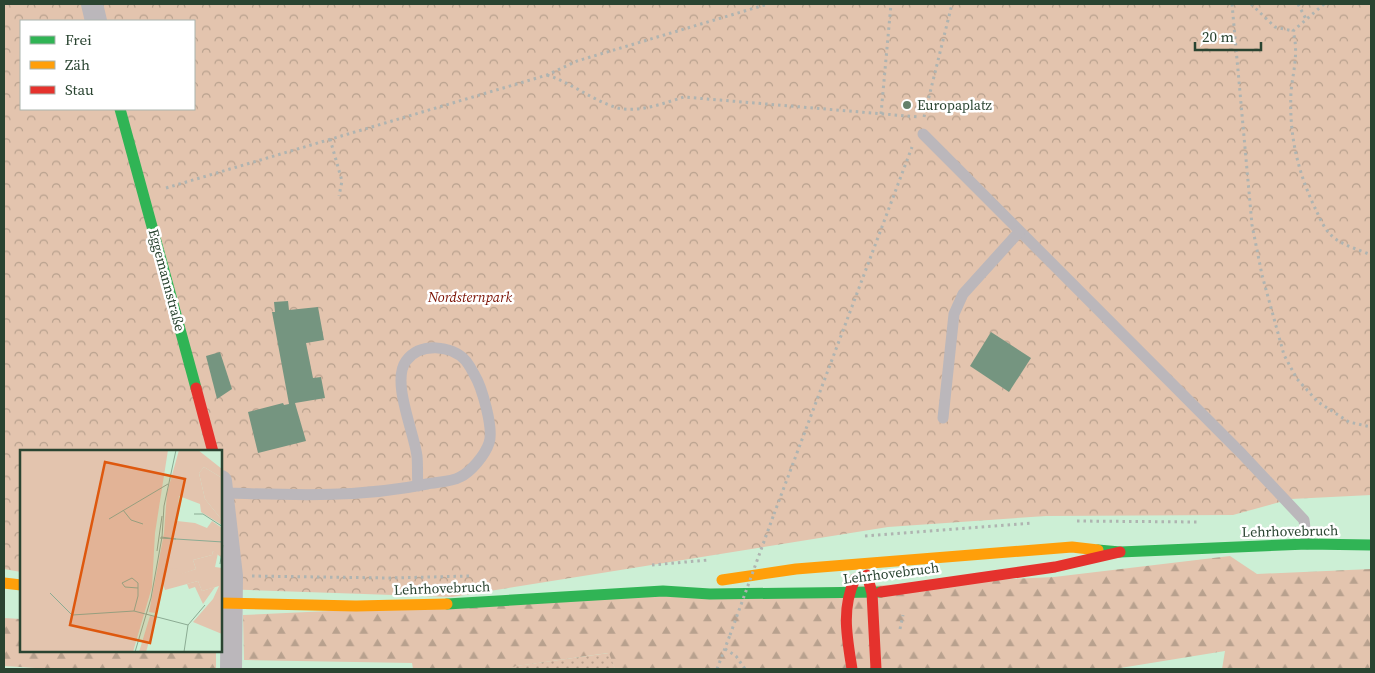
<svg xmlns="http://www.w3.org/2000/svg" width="1375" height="673" font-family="'Source Serif 4',serif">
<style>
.forest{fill:url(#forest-firs)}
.park{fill:url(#park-crowns);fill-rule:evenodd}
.garden{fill:url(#garden-dots)}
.building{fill:#759580}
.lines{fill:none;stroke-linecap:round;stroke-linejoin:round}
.path{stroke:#afb4b1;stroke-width:3;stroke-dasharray:2.5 4;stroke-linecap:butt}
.lane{stroke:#bbb7bb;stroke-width:11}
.street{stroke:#bbb7bb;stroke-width:22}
.fast{stroke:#30b455;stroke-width:11}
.slow{stroke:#ff9f0a;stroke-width:11}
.jam{stroke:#e5322d;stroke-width:11}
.path-bridge{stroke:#afb4b1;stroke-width:3;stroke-dasharray:2.5 4;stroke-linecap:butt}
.poi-dot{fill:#63806a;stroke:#fff;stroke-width:2}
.labels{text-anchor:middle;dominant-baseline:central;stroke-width:5;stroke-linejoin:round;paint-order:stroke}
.poi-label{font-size:14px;fill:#2a4431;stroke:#fff;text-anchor:start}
.street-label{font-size:14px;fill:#2a4431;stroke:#fff}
.park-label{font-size:14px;font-style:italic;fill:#7a0f00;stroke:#fff}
.inset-road{fill:none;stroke:#8bab93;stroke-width:1}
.view{fill:#de580e;fill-opacity:0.15;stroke:#de580e;stroke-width:2.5}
.inset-edge{fill:none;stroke:#2a4431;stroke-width:2.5}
</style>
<defs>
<pattern id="forest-firs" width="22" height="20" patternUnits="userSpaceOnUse" patternTransform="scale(1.25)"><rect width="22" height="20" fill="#e3c4ae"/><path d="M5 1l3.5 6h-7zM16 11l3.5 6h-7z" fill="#b8a18e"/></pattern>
<pattern id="park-crowns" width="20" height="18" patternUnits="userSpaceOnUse" patternTransform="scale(1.25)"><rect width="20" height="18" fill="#e3c4ae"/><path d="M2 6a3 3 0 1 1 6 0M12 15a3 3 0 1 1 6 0" fill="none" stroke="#b8a18e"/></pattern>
<pattern id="garden-dots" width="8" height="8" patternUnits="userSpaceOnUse" patternTransform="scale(1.25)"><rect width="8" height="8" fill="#e3c4ae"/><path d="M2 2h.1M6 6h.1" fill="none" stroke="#b8a18e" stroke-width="1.8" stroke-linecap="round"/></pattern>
</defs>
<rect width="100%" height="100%" fill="#ccefd5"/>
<g class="forest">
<path d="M1230,556L1257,574L1371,569V669H1222L1225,651L1114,669H615L608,653L517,666L509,669H413L412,663L244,660L243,615L1054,577Z"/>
<path d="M4,618L21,619V652H216V669H51L4,666Z"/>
</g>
<path class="park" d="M4,4H1371V495L1291,499L1233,515L1046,516L888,527L452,597L221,589V452H21V572L4,569ZM21,21H194V109H21Z"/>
<path class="garden" d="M609,653L615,669H509L516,666Z"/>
<g class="building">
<path d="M288,301L289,310L318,307L324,340L306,343L313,378L321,377L325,398L295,403L306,441L258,453L248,412L283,403L284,405L289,404L272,312H275L274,302Z"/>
<path d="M991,332L1031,358L1009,392L970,366Z"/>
<path d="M220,352L232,389L217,399L206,356Z"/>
</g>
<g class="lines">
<g class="path">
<path d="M1232,4L1252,225L1262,275L1284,355L1297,379L1318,402L1349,422L1371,427"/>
<path d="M1251,4L1275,27L1293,31"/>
<path d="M1298,4L1306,19"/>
<path d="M1324,4L1293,31C1299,53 1293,71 1291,92C1289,134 1297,170 1315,208C1319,216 1323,227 1330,234C1340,245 1358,249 1371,255"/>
<path d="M547,75C572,83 593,101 618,108C639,113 664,103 684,97L919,117"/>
<path d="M881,114L891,4"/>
<path d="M924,117L952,4"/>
<path d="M330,139L342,181L339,196"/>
<path d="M166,188L547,75L577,61L768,4"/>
<path d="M774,514L912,147"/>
<path d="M1077,521L1198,522"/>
<path d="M865,536L1033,523"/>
<path d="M652,565L708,560"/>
<path d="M252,576L390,578L469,576"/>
<path d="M900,629L903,615"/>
<path d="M725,649L736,656L745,669"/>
<path d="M717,669L730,635"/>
</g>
<g class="lane">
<path d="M923,134L1242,454L1304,520L1307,544"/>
<path d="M943,418L954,314L963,294L1019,232"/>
<path d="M224,493C292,495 359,498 427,484C437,482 451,482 460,477C471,472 485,455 489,443C494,429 482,387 474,374C472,370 469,365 466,361C452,345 420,342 406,361C391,381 414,432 417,456C418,466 417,476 418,486"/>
</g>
<g class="street">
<path d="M92,4L96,21"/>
<path d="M221,481L232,576L231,669"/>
</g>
<g class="fast">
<path d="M120,109L196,388"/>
<path d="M1098,550L1120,552L1307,544L1371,545"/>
<path d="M447,604L663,591L710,594L881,592"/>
</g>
<g class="slow">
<path d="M722,580L796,569L1072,547L1098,550"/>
<path d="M4,583L21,585"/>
<path d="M221,603L356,606L447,604"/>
</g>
<g class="jam">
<path d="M196,388L213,452"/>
<path d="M867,575L872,593L876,669"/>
<path d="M881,592L1055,567L1120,552"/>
<path d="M852,669C847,637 841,609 855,579"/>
</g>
<path class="path-bridge" d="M730,635L774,514"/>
</g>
<circle class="poi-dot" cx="907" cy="105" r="5"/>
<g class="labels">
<g class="poi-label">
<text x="917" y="105">Europaplatz</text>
</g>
<g class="street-label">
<text transform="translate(167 280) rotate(75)">Eggemannstraße</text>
<text transform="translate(1290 531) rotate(-1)">Lehrhovebruch</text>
<text transform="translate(891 573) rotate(-7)">Lehrhovebruch</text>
<text transform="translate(442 588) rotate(-2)">Lehrhovebruch</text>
</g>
<g class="park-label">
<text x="470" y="297">Nordsternpark</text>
</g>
</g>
<g transform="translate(20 450)">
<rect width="202" height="202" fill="#ccefd5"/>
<path d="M184,17L202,28V70L185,49L179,23ZM178,131L182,141L195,137L183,154L175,137L169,139L167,134Z" fill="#e3c4ae"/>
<path d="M159,0H178L202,19V28L184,17L179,23L185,49L202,70V75L181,62L180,54L159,46L157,71L175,73L187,78L192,71L202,78V108L193,101L192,105L173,110L176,119L142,131L135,163L129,162L144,83L147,43ZM130,166L136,167L126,202H119Z" fill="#e3c4ae"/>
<path d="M0,0H148L135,83L132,137L113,202H0Z" fill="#e3c4ae"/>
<path d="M193,101L198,103L195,117L202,118V184L173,172L193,149L199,136L182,141L178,131L145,140L142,131L143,119L157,118L160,124L176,119L173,110L192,105Z" fill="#e3c4ae"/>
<path class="inset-road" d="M144,56L156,0M103,60L111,70L123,74M174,64H183L203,77M89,69L148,34M141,87L156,89M140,88L203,92M137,101L142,66M200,114L203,95M30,143L52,165L114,161L168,175M114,161L118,146V133L112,128L102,133L105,137L118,138M115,202L131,148L142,87L144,56M164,202L168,175L185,155"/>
<path class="view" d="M85,12L165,29L130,193L50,175Z"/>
<rect width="202" height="202" class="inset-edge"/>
</g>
<rect width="1375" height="673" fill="none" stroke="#2a4431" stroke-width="10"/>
<rect x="20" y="20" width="175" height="90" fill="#ffffff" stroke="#aab4ad"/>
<rect x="30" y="36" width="25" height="8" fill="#30b455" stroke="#aab4ad"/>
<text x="65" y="45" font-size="15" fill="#2a4431">Frei</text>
<rect x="30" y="61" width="25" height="8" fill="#ff9f0a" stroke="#aab4ad"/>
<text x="65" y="70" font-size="15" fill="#2a4431">Zäh</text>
<rect x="30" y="86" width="25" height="8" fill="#e5322d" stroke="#aab4ad"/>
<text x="65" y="95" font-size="15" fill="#2a4431">Stau</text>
<path d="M1195 42v8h66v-8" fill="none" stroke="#2a4431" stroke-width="2.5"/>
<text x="1202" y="42" font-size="15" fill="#2a4431" stroke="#ffffff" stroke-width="4" paint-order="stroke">20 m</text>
</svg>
